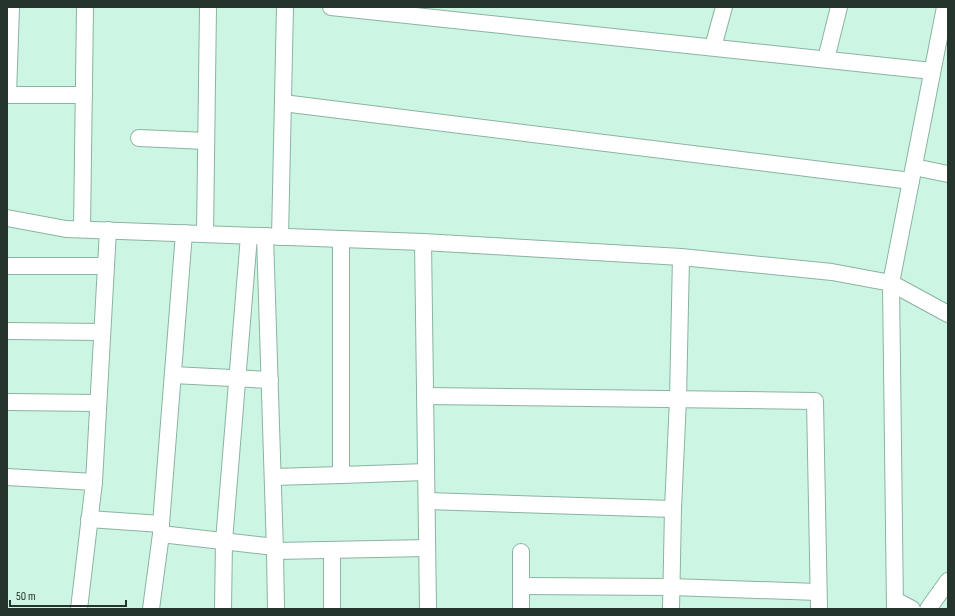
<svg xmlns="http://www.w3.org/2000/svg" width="955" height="616" font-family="'Sofia Sans Condensed',sans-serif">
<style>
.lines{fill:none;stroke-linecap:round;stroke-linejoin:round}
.minor-casing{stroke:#8bb3a2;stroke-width:18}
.minor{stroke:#fff;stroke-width:16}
</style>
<rect width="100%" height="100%" fill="#ccf6e3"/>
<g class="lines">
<g class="minor-casing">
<g id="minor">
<path d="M331,7L932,71"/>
<path d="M713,47L724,7"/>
<path d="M826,59L839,7"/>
<path d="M7,95H84"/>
<path d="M8,95L11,7"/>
<path d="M283,103L911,181"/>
<path d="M139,138L206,141"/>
<path d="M914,167L948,174"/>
<path d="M7,218L66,229L423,242L681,257L832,272L891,283L948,314"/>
<path d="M82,229L85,7"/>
<path d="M205,234L208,7"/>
<path d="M265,236L275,551L276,609"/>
<path d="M280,237L285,7"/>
<path d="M341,239V475L426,472"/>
<path d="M423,242L428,609"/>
<path d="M7,266H106"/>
<path d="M7,331L102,332"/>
<path d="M173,375L270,380"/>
<path d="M425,396L815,401L819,609"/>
<path d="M7,402L98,403"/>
<path d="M7,477L94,482"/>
<path d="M273,477L341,475"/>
<path d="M427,501L673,509L671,609"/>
<path d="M673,509L678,399L681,257"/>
<path d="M89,519L161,524V534L275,547"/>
<path d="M161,524L184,233"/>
<path d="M275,551L427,548"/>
<path d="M521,552V609"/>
<path d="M521,586L671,587L818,592"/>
<path d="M895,600L912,609"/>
<path d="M79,609L94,482L108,230"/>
<path d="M151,609L161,534"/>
<path d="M223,609L224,541L249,236"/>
<path d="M332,609V550"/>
<path d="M895,609L891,283L945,7"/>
<path d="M928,609L948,581"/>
</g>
</g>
<use href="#minor" class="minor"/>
</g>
<rect width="955" height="616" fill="none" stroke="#25352e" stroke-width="16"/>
<path d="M10 600v6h116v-6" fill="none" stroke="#25352e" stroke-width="2"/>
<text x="16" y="600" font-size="12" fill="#25352e" stroke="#ccf6e3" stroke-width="3" paint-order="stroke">50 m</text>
</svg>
